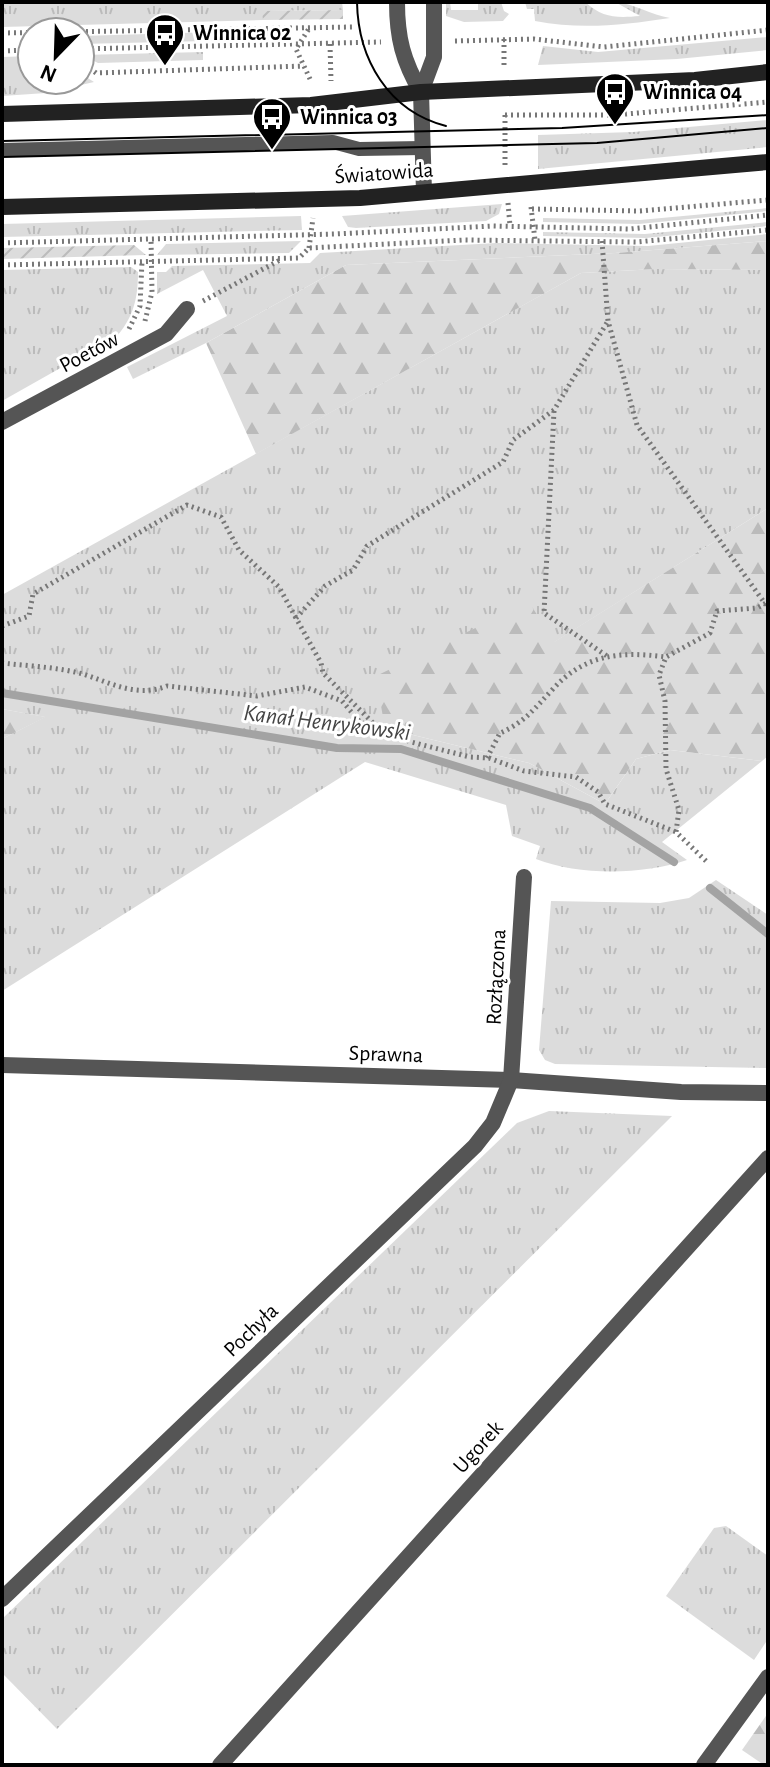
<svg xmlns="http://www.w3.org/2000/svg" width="770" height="1767" font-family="'Alegreya Sans',sans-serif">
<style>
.grass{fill:url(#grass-tufts)}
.forest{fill:url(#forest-firs)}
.garden{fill:url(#garden-furrows)}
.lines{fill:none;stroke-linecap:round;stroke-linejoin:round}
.stream{stroke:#a3a3a3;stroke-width:8}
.path{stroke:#777;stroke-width:5;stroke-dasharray:2 4;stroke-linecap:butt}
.lane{stroke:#555;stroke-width:14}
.street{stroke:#555;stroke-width:16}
.secondary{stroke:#222;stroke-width:16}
.tram{stroke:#000;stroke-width:2}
.labels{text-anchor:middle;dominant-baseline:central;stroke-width:6;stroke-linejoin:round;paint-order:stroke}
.poi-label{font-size:22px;font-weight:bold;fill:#000;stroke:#fff;text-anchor:start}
.street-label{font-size:22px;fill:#000;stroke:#fff}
.water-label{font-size:24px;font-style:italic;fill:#444;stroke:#fff}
</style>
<defs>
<pattern id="grass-tufts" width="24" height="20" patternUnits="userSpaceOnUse" patternTransform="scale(2)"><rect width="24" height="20" fill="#dcdcdc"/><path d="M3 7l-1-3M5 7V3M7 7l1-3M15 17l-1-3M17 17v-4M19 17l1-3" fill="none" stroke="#bbb"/></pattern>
<pattern id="forest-firs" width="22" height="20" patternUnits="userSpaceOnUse" patternTransform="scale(2)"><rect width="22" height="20" fill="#dcdcdc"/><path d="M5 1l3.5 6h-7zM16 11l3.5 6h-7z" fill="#bbb"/></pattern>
<pattern id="garden-furrows" width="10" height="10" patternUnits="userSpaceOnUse" patternTransform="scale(2)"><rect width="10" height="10" fill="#dcdcdc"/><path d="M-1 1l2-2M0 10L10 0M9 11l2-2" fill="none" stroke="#bbb"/></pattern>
</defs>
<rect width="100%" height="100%" fill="#fff"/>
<g class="grass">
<path d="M2,2H342L343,10L263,11V20L2,27Z"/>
<path d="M446,2H450L451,10H478V2H501L504,11L509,14L503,21L464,22L446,16Z"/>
<path d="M525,2H585C603,18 616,18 640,16L615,2C632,3 652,15 670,18C623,25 582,30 535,21L534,9H527Z"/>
<path d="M281,30L288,39L81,44V36Z"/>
<path d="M768,37V50L677,59L538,65L543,46L598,52Z"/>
<path d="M203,52V60L98,63L82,55Z"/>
<path d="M32,56V80H80V73L94,82L46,93L2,96V57Z"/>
<path d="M768,120V147L538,169V135L633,132Z"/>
<path d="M502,204L499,214L486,221L356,228L348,227L342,216Z"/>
<path d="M768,208V211L639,224L543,222V218L640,220Z"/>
<path d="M301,216L302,230L2,237V224Z"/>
<path d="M768,222V226L646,238L543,236V232L645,234Z"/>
<path d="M768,234V241L615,253L346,265L206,343L133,379L127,367L227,316L203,270L157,294V272H166L172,266L310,263L320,253L496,243L648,246Z"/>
<path d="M301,241L289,253L157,255L166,244Z"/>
<path d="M131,267L138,272C138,303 132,321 110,344V340L2,401V270Z"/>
<path d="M656,269L768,270V508L553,643L386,735L409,734L529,763L605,804L636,759L670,750L762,761L662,842L687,860C642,875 580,876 536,859L540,846L512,836L506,805L365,762L2,991V739L45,717L2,709V595L581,273Z"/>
<path d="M716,880L768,915V1068L555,1064L545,1060L539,1050L551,901L660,903L689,898Z"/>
<path d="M549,1111L672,1116L57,1729L2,1673V1619L517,1123Z"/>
<path d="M726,1526L768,1556V1639L754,1660L666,1596L714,1528Z"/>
</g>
<g class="forest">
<path d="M768,241V270L656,269L581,273L256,454L206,343L346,265L615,253Z"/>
<path d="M768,508V756L762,761L670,750L636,759L605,804L529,763L409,734L386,735L376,676L529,602L554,642Z"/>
<path d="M2,709L46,717L2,739Z"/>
<path d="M768,1713V1765H764L742,1750Z"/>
</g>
<g class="garden">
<path d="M343,10V19L263,20L262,11Z"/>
<path d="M134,245L146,255L2,259V248Z"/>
</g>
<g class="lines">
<g class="stream">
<path d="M2,693L337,748L401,749L590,808L674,862"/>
<path d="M710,888L768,934"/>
</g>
<g class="path">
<path d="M2,33L353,27"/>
<path d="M504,39V69"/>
<path d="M455,41L534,39L604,47L768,30"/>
<path d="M330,44L331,81"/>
<path d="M80,49L381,42"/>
<path d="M2,51L32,50"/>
<path d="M80,61L96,73L304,66"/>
<path d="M310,79L296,49L310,27"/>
<path d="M505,115H614L768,102"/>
<path d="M505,115V165"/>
<path d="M508,203L510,226"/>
<path d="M531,207L535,240"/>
<path d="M532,209L640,211L768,200"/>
<path d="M602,241L608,321L637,425L766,605"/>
<path d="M2,243L335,234L493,226L630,229L768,215"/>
<path d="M309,248L313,218"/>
<path d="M2,265L299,258L309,248L464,240L636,242L768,230"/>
<path d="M203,301L282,259"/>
<path d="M145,321L152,292L151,239"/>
<path d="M129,329L140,306L142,261"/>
<path d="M554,411L544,613L607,656"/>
<path d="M2,626L29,616L33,594L187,505L221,517L239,550L279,587L296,618"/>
<path d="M2,663C28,666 57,667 83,674C111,683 137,698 167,686L257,696L305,687L342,701L360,722L411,742L470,757L489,758L524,771L576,777L598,792L605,804L676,832"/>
<path d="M377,727L323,673L321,663L296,618L325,586L353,570L367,546L503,462L513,440L554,410L608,321"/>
<path d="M487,758L500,733C524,723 535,708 552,690C584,654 621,651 666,657"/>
<path d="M706,861L676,832L679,810L666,769L665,701L659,675L666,657L710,633L717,611L757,608L768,602"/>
</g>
<path class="lane" d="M2,150L333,142L359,149L422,148"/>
<g class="street">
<path d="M397,2C397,38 403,61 421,92"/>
<path d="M424,192L421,92L434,57V2"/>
<path d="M2,422L166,334L187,309"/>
<path d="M2,1065L511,1080L681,1092L768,1093"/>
<path d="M2,1599L475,1146L493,1123L511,1080L524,877"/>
<path d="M220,1765L768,1158"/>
<path d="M704,1765L768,1677"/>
</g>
<g class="secondary">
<path d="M2,114L311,105L421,92L695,80L768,72"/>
<path d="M2,207L360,198L768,162"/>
</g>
<g class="tram">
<path d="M357,2C358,59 388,111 446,126"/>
<path d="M2,141L562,128L768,115"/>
<path d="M2,157L597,143L768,128"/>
</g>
</g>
<defs>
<g id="bus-pin" transform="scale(2)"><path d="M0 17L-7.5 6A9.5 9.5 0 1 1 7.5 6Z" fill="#000" stroke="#fff"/><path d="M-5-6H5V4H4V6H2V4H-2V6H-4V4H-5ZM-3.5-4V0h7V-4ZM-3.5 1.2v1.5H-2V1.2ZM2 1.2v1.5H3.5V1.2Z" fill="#fff"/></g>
</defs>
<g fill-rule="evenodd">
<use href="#bus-pin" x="165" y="33"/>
<use href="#bus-pin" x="615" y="92"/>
<use href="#bus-pin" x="272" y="117"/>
</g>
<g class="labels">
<g class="poi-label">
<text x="193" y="33">Winnica 02</text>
<text x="643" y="92">Winnica 04</text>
<text x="300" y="117">Winnica 03</text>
</g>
<g class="street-label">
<text transform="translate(384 173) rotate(-4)">Światowida</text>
<text transform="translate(89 352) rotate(-28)">Poetów</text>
<text transform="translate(496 977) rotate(-87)">Rozłączona</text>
<text transform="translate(386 1054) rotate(2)">Sprawna</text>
<text transform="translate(251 1330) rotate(-44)">Pochyła</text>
<text transform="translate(478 1447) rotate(-48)">Ugorek</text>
</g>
<g class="water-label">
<text transform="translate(327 723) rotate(7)">Kanał Henrykowski</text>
</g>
</g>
<rect width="770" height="1767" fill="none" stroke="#000000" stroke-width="8"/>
<g transform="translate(56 56) rotate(203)"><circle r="38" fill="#ffffff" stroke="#999999" stroke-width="2"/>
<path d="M0-6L14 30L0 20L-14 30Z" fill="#000000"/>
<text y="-12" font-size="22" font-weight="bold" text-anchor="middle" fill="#000000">N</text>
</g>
</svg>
